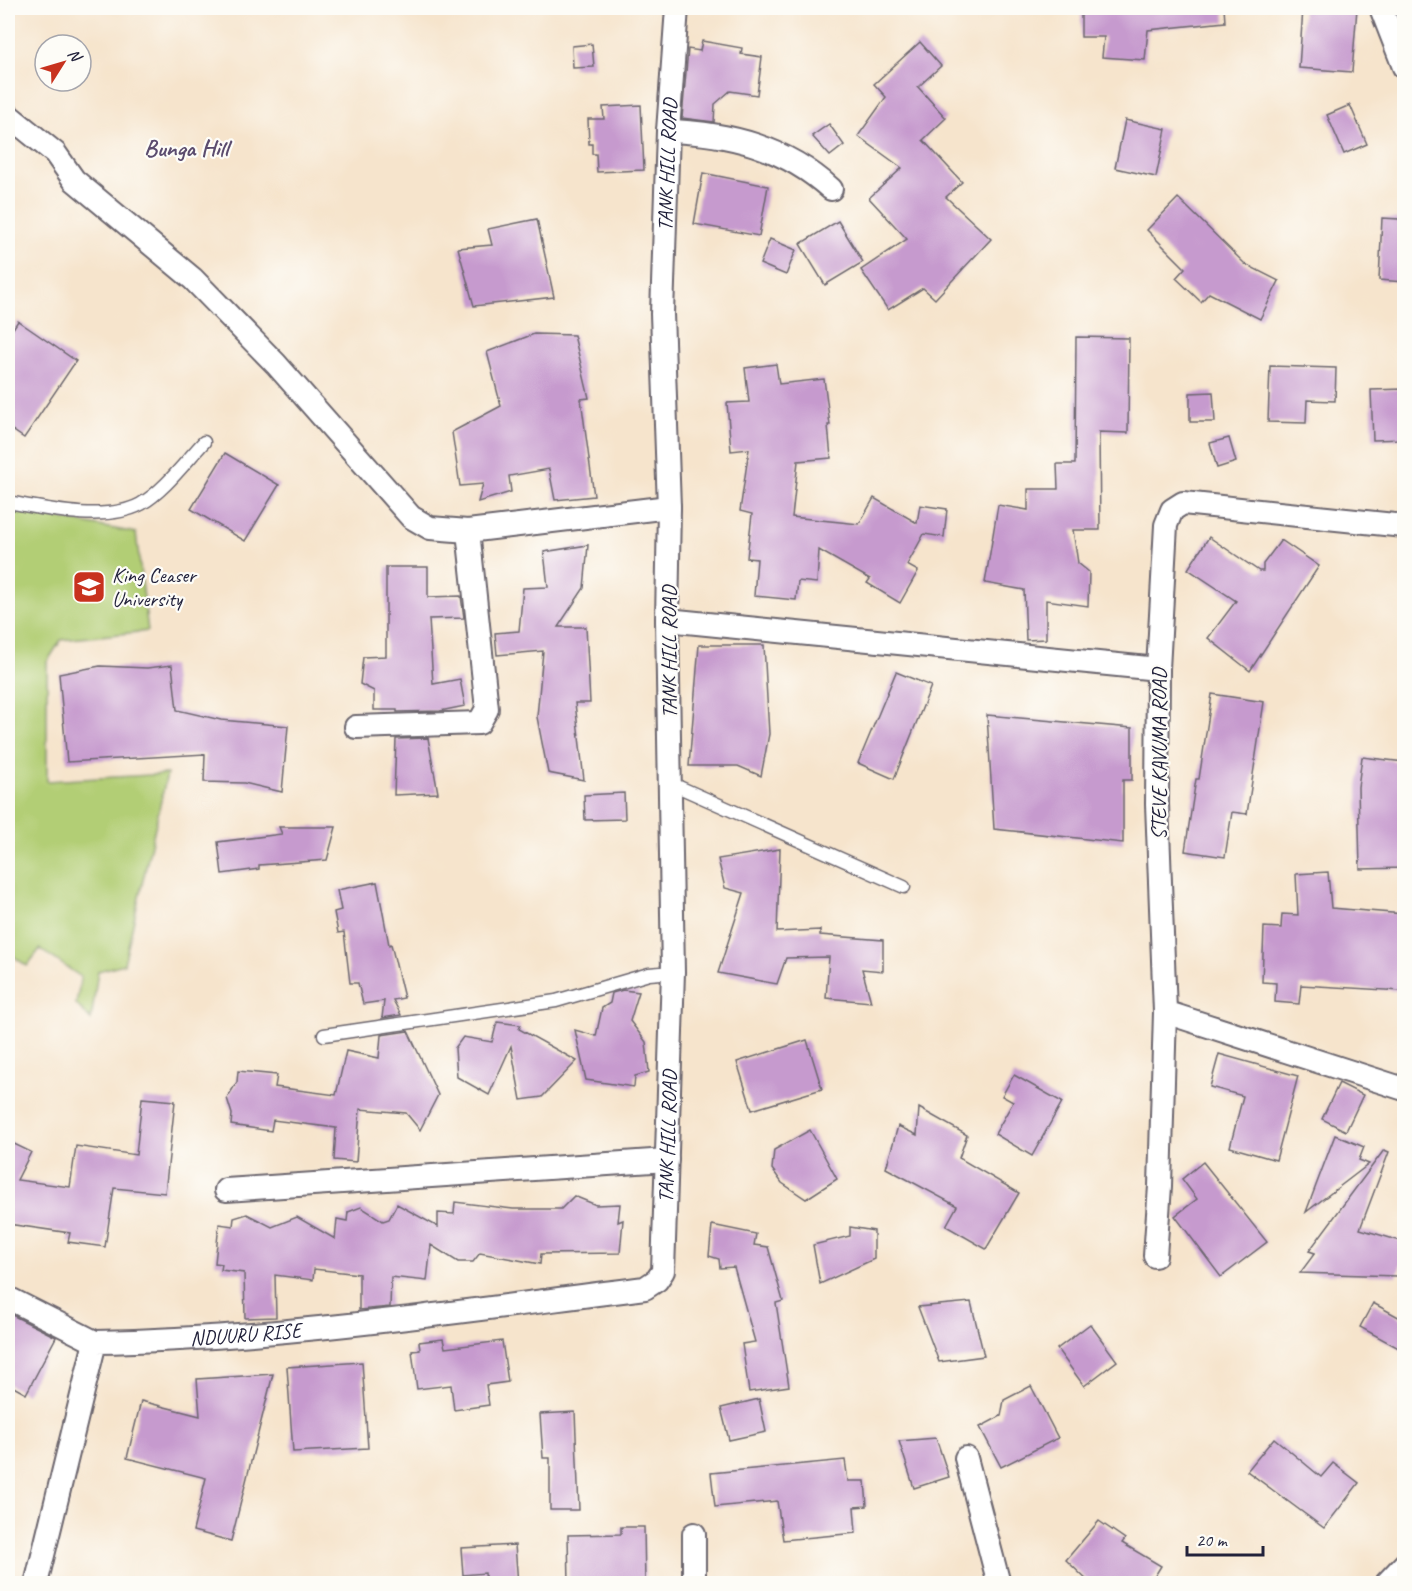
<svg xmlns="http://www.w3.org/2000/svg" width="1412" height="1591" font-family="Caveat,sans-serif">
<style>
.green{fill:#b2ce75;stroke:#6a7858;stroke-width:1.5}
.building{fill:#c69ace}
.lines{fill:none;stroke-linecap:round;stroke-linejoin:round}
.lane-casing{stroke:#6c666e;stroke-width:15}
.street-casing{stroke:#6c666e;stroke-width:26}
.lane{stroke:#fff;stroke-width:12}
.street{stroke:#fff;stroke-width:22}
.labels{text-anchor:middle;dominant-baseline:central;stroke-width:4.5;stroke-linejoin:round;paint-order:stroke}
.street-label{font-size:21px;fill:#22223b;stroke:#fdfcf7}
.poi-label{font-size:21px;fill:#22223b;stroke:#fdfcf7;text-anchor:start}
.quarter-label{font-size:24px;font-weight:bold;fill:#5b4c6e;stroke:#fdfcf7}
</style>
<rect width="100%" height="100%" fill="#fdfcf7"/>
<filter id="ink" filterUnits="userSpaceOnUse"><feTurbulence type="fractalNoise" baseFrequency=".0167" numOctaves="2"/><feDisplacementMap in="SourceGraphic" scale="12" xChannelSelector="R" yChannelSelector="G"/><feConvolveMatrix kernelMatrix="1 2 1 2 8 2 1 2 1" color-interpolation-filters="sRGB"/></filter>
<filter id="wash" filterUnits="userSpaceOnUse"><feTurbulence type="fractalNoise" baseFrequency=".008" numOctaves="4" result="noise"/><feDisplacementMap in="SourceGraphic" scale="24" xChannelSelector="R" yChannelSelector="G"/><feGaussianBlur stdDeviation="1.35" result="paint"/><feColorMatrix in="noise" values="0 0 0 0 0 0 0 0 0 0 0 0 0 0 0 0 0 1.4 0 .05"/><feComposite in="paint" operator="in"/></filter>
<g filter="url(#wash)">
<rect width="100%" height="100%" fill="#f6e4cc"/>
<path class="green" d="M8,509L136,533L148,631L61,640L47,662V781L167,774L124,964L98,971L91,1020L76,1004L81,977L40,949L27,966L8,952Z"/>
<g id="blocks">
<g class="building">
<path d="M1081,8L1150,10L1224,8L1225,22L1148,30L1145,60L1102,57L1104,37H1081Z"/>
<path d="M1303,8H1357L1352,72L1299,68Z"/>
<path d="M702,41L742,48L741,54L762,57L757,95L730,91L715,104L714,122L682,118L688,49L700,51Z"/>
<path d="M920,42L941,66L918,87L946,118L923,140L962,182L946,197L991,239L935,299L923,288L888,310L861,270L907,239L869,198L902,168L858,136L886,97L874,84Z"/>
<path d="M592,44L594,67L573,68L572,46Z"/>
<path d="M641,105L644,170L597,172L596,154H592V144H589L588,119H604L603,107Z"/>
<path d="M1350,105L1367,144L1344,154L1327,115Z"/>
<path d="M1125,120L1166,129L1156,177L1115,168Z"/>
<path d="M829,124L844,145L830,156L812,136Z"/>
<path d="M703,173L768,186L759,236L694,224Z"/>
<path d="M1178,198L1245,264L1279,281L1260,319L1209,293L1201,302L1176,278L1185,268L1147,230Z"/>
<path d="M1382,218L1399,219L1404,231V282L1379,280Z"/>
<path d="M537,219L554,297L474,306L458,248L492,245L488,229Z"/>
<path d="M838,221L863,262L825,285L800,244Z"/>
<path d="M770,239L796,250L786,275L760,264Z"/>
<path d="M18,321L76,361L24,438L8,427V336Z"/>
<path d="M534,334L574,335L589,398L581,399L594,496L555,500L549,469L509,476L511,492L478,502L483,484L460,486L452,432L501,406L487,352Z"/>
<path d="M1076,337L1129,338L1128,433L1099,432L1100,530H1073L1078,563L1089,572L1088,606L1046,600V639L1026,640L1024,590L985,583L998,505L1028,510V489H1058L1057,464H1075Z"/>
<path d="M776,364L779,384L824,379L830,425H828L831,458L798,461L792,517L859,524L874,498L917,523L920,505L947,509L944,537L924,534L907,565L918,571L900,603L867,583L870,579L819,550L817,583L798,581L796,600L754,596L757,559L747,558L752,514L740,511L749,449L731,451L727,403L749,402L745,368Z"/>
<path d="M1270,366L1336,368L1335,401L1307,400L1306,423L1268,422Z"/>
<path d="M1404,389V439L1373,440L1371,390Z"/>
<path d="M1213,392L1215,422H1190V393Z"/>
<path d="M1229,438L1236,462L1217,468L1210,443Z"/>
<path d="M225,453L279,485L245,541L191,509Z"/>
<path d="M1209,537L1259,571H1263V564L1281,540L1319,566L1250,671L1208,638L1236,601L1188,569Z"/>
<path d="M588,545L584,588L558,627H586L590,703H575L584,780L548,773L537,717L543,651L497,655L495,633L519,631L523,588L548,587L544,552Z"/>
<path d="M386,567H428V597L461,596L464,618L429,619L433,684L460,679L465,706L440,711L397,712V710H374V691L360,684L363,657L386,656Z"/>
<path d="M699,645H764L769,734L761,776L738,766H689Z"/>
<path d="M172,665L177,710L221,720L288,726L282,792L244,783L204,782L205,754L67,762L59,674L100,666L147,668Z"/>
<path d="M896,672L931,686L894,779L858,763Z"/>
<path d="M1212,694L1264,702L1247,814L1232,812L1225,857L1185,851L1196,779H1199Z"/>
<path d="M987,715L1132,728V780H1123V843L994,829Z"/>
<path d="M428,738L438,793L394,795L396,739Z"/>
<path d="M1362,757L1404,762V868L1360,869L1358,787Z"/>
<path d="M624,793L625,819L585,820L584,795Z"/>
<path d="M279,827H336L327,860L259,865V869L222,874L218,842L282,834Z"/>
<path d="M780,849L777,932L820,930V935L883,940V971L862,969L871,1002L826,998L829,957L786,958L777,984L718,973L744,893L725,888L718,859Z"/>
<path d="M1328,872L1331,908L1404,914L1402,991L1301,985L1299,1004L1275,1002L1276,983L1262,982L1264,927L1281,928L1282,914L1298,915L1296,874Z"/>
<path d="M377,882L389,945L391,944L404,998L393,1000L401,1015L382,1018L384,1001L363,1004L358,983H350L344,932L338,933L334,912L341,910L337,890Z"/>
<path d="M623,990L639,992L630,1021L646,1042L649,1072L635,1076L634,1087L586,1080L575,1030L596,1036L602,1008L610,1003L612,993Z"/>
<path d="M497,1022L521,1025L519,1029L577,1061L542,1097L521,1100L511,1046L489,1095L457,1077L455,1048L463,1037L492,1042Z"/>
<path d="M408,1031L438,1095L420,1130L406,1113L360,1109L356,1162L334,1160L336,1128L273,1120L271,1131L231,1125L232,1114L227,1098L237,1082L238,1071L277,1075L275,1087L336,1095L346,1051L379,1058L381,1035Z"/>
<path d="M807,1040L822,1089L752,1110L737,1062Z"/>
<path d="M1219,1054L1298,1076L1276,1160L1230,1147L1243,1096L1210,1087Z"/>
<path d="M1014,1075L1062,1102L1032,1156L995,1134L1013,1102L1002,1096Z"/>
<path d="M1339,1083L1363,1095L1346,1131L1322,1119Z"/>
<path d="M142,1098L175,1101L165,1193L114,1188L105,1247L68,1242L70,1233L8,1224V1141L31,1152L17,1180L70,1187L76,1146L136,1155Z"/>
<path d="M919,1108L967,1135L959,1158L1019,1193L986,1249L946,1226L957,1206L886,1168L898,1126L917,1135Z"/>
<path d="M810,1130L837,1179L806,1199L782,1183L772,1169L774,1150Z"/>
<path d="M1335,1135L1364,1147L1359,1160L1369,1164L1306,1212Z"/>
<path d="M1384,1150L1389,1152L1360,1229L1404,1242V1255L1397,1276L1300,1273L1315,1253L1309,1251Z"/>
<path d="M1203,1162L1267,1242L1221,1277L1175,1216L1197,1199L1182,1179Z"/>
<path d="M574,1196L596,1205L620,1204L618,1222L623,1220L620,1253L541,1254L540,1264L480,1253L473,1262H458L431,1245L427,1281L391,1277L390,1307L359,1310V1274L314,1269L313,1280L275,1275L276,1317L245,1318L244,1273L221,1270L222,1264L215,1263L219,1224L233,1226L234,1218L247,1214L272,1227L297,1217L335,1239L337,1219L347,1221L348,1212L361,1207L383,1221L389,1219L397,1204L438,1227V1213L454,1214L455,1202L513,1209H561Z"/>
<path d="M712,1225L756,1234L754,1245L768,1247L783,1301L776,1303L789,1386L749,1392L742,1344L755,1342L734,1267L720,1268L719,1259L709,1256Z"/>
<path d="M850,1227L874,1231V1259L820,1284L813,1245L850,1236Z"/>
<path d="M971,1302L984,1356L939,1362L918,1307Z"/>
<path d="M1373,1303L1404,1320V1351L1360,1327Z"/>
<path d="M8,1313L56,1337L26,1394L8,1384Z"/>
<path d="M1090,1324L1117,1361L1084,1386L1057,1349Z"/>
<path d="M443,1339L445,1348L502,1341L508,1382L486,1385L489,1405L454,1410L451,1385L417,1389L412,1351L420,1350L419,1342Z"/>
<path d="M362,1362L368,1448L293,1452L287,1367Z"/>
<path d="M273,1374L231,1541L193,1531L206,1478L127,1458L141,1401L200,1416L197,1379Z"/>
<path d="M1031,1386L1058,1438L1001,1467L980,1427L1001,1416L1004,1400Z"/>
<path d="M759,1399L766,1432L729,1440L721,1408Z"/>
<path d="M575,1412L579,1510H550V1458H543L540,1414Z"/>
<path d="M936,1438L949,1477L914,1488L899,1441Z"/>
<path d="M1274,1438L1321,1477L1333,1463L1359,1483L1324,1528L1247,1471Z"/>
<path d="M845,1460L848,1481H865L867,1506L854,1507L856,1533L783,1540L777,1501L715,1507L711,1473Z"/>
<path d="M1099,1521L1125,1539L1122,1543L1161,1566L1150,1584H1091L1066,1560Z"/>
<path d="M621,1527H644L645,1584H569L568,1535L621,1534Z"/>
<path d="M515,1545L518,1584H486L485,1573L463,1575L461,1548Z"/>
</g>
</g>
</g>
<g filter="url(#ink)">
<use href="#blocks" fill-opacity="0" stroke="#6c666e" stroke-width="1.5"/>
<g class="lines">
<g class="lane-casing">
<g id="lane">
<path d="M8,502C45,509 106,523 141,504C165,490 185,462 204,442"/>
<path d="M670,783L904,887"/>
<path d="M324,1035L556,1001L649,974L673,972"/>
</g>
</g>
<g class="street-casing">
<g id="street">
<path d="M1381,8L1404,67"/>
<path d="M8,115L55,153L74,180L193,279L276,364L411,517L430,528L468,531L669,507"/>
<path d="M668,131C729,133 785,147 831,189"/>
<path d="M667,620L1158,669"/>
<path d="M356,727L479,723L487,709L468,531"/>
<path d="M1165,1012L1404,1089"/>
<path d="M226,1190L667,1160"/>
<path d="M1155,1256L1160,1186L1165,1012L1157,804L1158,669L1166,525L1172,510L1183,503L1404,526"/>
<path d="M8,1298L95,1342"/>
<path d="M966,1458L999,1584"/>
<path id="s1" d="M36,1584L95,1342C279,1339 462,1311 645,1288L657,1280L663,1271L673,972L667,620L669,507L662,314L668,131L677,8"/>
<path d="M694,1584V1534"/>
<path d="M1386,1584L1404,1565"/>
</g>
</g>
<use href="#lane" class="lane"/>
<use href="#street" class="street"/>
</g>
</g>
<defs>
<g id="university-square" transform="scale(1.725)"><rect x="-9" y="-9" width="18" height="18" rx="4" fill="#c8321e" stroke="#fdfcf7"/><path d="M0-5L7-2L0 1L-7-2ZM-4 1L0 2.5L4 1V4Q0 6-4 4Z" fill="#fff"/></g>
</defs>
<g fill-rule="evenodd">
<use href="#university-square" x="89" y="587"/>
</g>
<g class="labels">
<g class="street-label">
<text stroke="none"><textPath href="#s1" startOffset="1934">TANK HILL ROAD</textPath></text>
<text transform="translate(669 652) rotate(-90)">TANK HILL ROAD</text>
<text transform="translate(1159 754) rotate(-90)">STEVE KAVUMA ROAD</text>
<text stroke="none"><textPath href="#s1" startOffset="962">TANK HILL ROAD</textPath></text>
<text stroke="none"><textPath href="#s1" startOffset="400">NDUURU RISE</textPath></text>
</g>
<g class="poi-label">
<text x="112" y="575">King Ceaser<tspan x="112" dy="24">University</tspan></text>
</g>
<g class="quarter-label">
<text x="186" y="148">Bunga Hill</text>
</g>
</g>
<rect width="1412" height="1591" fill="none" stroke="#fdfcf7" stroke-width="30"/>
<g transform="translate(63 63) rotate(53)"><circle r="28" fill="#fdfcf7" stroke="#a5a5ac" stroke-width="1.5"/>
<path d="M0-4.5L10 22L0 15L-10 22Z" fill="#c8321e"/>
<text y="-9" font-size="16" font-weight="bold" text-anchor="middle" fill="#22223b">N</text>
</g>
<path d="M1187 1546v9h76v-9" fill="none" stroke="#22223b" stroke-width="3"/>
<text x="1196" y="1546" font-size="18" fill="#22223b" stroke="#fdfcf7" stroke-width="4.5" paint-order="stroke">20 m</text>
</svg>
